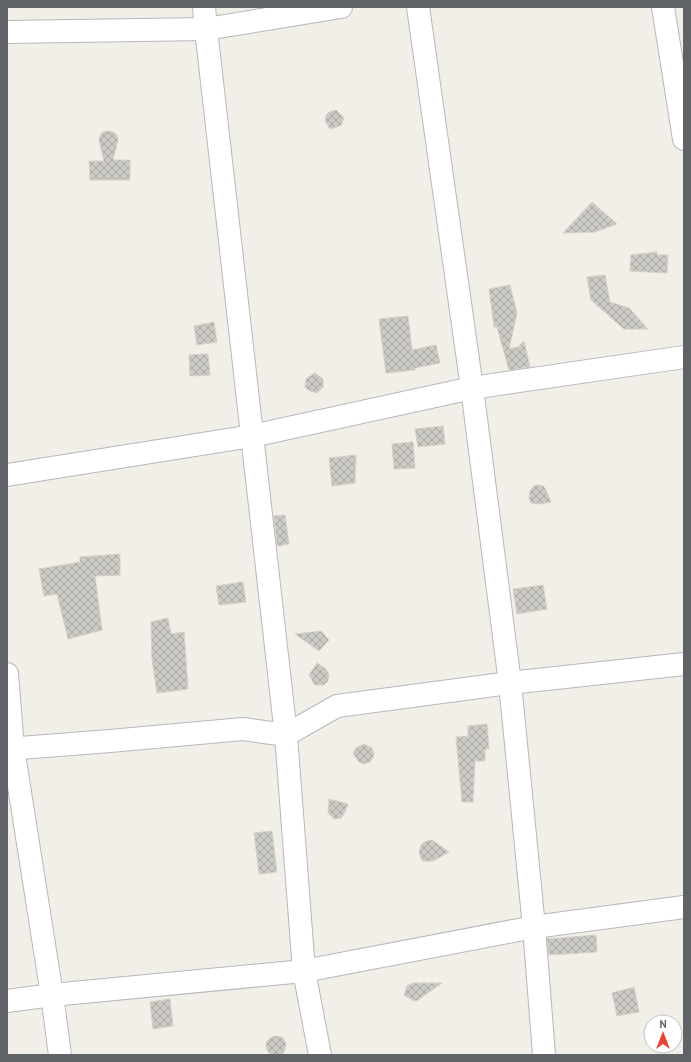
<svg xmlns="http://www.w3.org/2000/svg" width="691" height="1062" font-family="'PT Sans',sans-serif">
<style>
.building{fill:url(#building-cross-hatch);stroke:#d6d1c6}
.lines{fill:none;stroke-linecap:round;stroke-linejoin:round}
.minor-casing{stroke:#b5b8bc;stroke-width:24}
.minor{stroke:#fff;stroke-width:22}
</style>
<defs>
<pattern id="building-cross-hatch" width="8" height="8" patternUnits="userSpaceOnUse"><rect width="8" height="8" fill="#cccac5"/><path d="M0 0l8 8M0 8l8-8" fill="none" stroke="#a9a8a4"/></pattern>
</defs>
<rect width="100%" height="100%" fill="#f1efe8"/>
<g class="building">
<path d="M336,110L344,118L341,125L337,127L330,129L325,121L326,115L329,112Z"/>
<path d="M108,131L113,132L117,135L118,140L113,160H130V180H90L89,161H104L99,140L100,136L103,132Z"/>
<path d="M592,202L617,224L595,232L563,233Z"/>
<path d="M657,252V255H668L667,273L630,271L631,255Z"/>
<path d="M605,275L610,302L629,308L648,329H624L591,300L587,277Z"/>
<path d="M510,285L517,313L509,349L518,347L524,341L530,367L509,370L497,327H494L489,289Z"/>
<path d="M408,316L412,350L436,345L440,363L415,368V370L386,373L379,319Z"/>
<path d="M214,322L217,342L197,345L194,326Z"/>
<path d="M208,354L210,375L190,376L189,355Z"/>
<path d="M315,373L323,379V387L317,393L310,391L305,387L306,379Z"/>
<path d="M443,426L445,444L418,447L415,429Z"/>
<path d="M413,442L415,468L394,469L392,444Z"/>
<path d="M356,455L355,483L332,486L329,458Z"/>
<path d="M537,485L543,486L545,488L551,502L540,504L531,503L529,498L530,491L534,486Z"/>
<path d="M285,515L289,544L277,546L274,516Z"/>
<path d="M120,554V575L95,576L102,630L68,639L57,594L44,596L39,569L80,562V557Z"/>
<path d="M243,582L246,602L219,605L216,586Z"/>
<path d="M543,585L547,609L517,614L513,589Z"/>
<path d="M168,618L171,634L184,632L188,689L157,693L152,660L151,622Z"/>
<path d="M321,631L329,640L319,651L295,634Z"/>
<path d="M317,663L326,669L329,675L328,681L324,685H316L314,684L309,675Z"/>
<path d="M487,724L489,749H485V761H475L473,802H462L456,737L468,736V726Z"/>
<path d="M364,744L372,748L374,754L373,757L370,762L363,764L358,761L353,753L357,747Z"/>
<path d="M329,799L348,804L344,814L341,818L334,819L330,815L328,812Z"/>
<path d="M272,831L277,872L259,874L254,833Z"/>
<path d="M432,840L449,852L433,861H422L419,852L421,845L423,843L427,841Z"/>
<path d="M596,935L597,952L549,955L547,939Z"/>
<path d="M413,983H442L418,1000L414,1001L404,995L407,986Z"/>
<path d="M634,987L639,1012L617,1016L612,993Z"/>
<path d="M170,999L173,1026L153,1029L150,1002Z"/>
<path d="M275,1036L282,1037L286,1043L285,1050L282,1055H271L267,1050L266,1044L267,1041L272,1037Z"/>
</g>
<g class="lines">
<g class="minor-casing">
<g id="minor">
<path d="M204,7L206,29L286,735L304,971L320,1055"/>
<path d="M418,7L472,388L510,683L534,927L544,1055"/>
<path d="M663,7L684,139"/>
<path d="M7,32L206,29L341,7"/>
<path d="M7,475L252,436L472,388L684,357"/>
<path d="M7,674L13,748L52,995L60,1055"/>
<path d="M7,749L110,741L243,729L286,735L337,706L510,683L684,664"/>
<path d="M7,1001L52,995L304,971L534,927L684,907"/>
</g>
</g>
<use href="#minor" class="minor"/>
</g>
<rect width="691" height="1062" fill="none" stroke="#5f6368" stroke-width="16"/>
<g transform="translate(663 1034)"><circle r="19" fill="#ffffff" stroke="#bfc1c3"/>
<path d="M0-3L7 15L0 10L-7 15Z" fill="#ea4335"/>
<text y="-6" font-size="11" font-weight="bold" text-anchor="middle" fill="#5f6368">N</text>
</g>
</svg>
